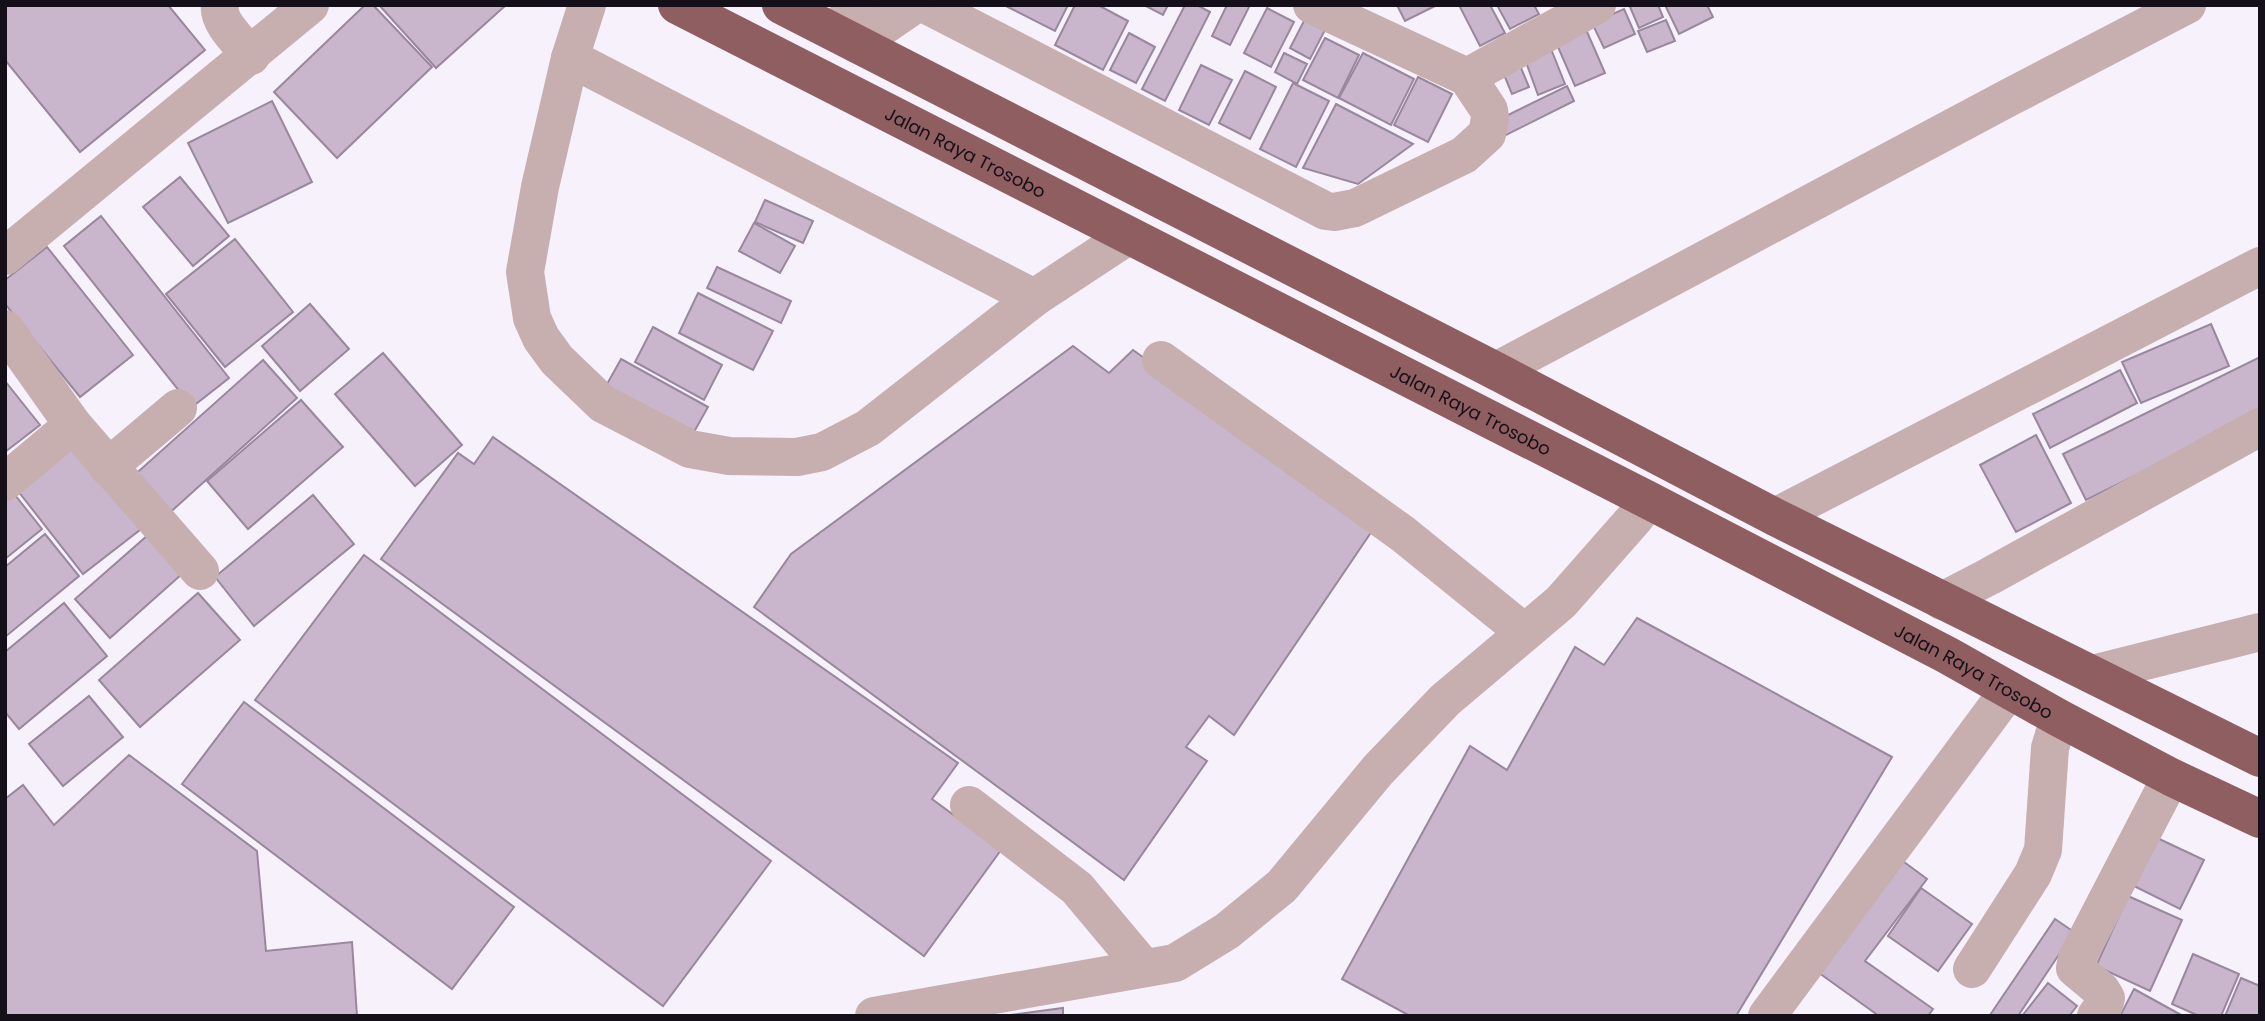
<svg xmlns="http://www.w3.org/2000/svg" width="2265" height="1021" font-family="Poppins,sans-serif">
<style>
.building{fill:#c9b6cd;stroke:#99879d;stroke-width:2}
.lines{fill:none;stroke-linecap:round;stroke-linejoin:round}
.minor{stroke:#c7aeaf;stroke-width:38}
.highway{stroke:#8f5e61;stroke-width:38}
.labels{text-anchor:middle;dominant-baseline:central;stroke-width:5;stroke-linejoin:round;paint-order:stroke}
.street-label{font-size:18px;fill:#140f18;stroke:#fff}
</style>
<rect width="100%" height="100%" fill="#f7f1fc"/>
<g class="building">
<path d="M5,5H168L205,50L80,152L5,60Z"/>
<path d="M365,5H373L432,67L337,158L274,92Z"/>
<path d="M379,5H506L436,68Z"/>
<path d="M1004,5H1068L1055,31Z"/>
<path d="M1075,5H1098L1128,21L1103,70L1055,45Z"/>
<path d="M1144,5H1168L1163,15Z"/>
<path d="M1185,5H1197L1210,12L1165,101L1142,89Z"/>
<path d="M1227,5H1250L1230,45L1212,36Z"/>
<path d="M1397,5H1437L1405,21Z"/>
<path d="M1459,5H1490L1505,33L1480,46Z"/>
<path d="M1497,5H1534L1539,14L1510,29Z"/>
<path d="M1634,5H1658L1663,17L1639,28L1630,7Z"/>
<path d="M1665,5H1707L1713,17L1679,34Z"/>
<path d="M1267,8L1294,22L1271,67L1244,53Z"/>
<path d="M1624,9L1635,34L1604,48L1592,23Z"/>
<path d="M1306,17L1326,28L1310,59L1290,48Z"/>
<path d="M1581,18L1605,73L1575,86L1551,31Z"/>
<path d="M1666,20L1675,41L1647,52L1638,31Z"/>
<path d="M1129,33L1155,47L1136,83L1110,70Z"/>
<path d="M1325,38L1359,55L1338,98L1303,80Z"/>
<path d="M1549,44L1565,84L1538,95L1523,54Z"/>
<path d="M1284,53L1307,64L1297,84L1275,72Z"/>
<path d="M1363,53L1414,79L1391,125L1339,98Z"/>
<path d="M1519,63L1529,87L1512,94L1502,70Z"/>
<path d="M1201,65L1232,80L1209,125L1179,110Z"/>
<path d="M1245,71L1276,87L1250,139L1219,123Z"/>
<path d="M1418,77L1452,94L1428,142L1394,125Z"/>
<path d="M1293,83L1329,101L1296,167L1260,149Z"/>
<path d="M1567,86L1574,101L1500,138L1492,123Z"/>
<path d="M272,101L312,182L228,223L188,143Z"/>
<path d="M1336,104L1413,144L1358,184L1303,168Z"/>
<path d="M180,177L229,236L193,266L143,207Z"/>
<path d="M765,200L813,221L803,243L755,222Z"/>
<path d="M101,216L229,378L192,407L64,246Z"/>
<path d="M754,223L795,246L780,273L739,251Z"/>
<path d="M235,239L293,312L225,367L166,294Z"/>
<path d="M47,247L133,355L80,397L5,304V280Z"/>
<path d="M717,267L791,301L781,323L707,288Z"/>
<path d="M698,293L773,331L753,370L679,333Z"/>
<path d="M310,304L349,349L300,391L262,346Z"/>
<path d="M2211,324L2229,366L2141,403L2122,362Z"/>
<path d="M653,327L722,365L704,400L635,362Z"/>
<path d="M1073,346L1109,373L1133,350L1376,525L1234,735L1209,716L1186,747L1207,761L1124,880L754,607L791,554Z"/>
<path d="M383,353L462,445L415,486L335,394Z"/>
<path d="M2260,357V414L2086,500L2063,454Z"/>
<path d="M621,359L708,407L689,441L602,393Z"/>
<path d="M263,360L297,398L165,517L130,479Z"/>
<path d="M2120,370L2137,403L2050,448L2033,414Z"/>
<path d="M5,381L40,425L5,452Z"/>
<path d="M301,400L343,447L248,529L207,481Z"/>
<path d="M2036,435L2071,503L2016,532L1980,465Z"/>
<path d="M493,437L958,763L932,799L1001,850L924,956L381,559L458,453L474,464Z"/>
<path d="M79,443L145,526L83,574L18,491Z"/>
<path d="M11,490L42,529L5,559V495Z"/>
<path d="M313,495L354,544L254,626L215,577Z"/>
<path d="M45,534L79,576L5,637V567Z"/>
<path d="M148,535L182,574L110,638L75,599Z"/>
<path d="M364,555L771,861L663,1006L255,700Z"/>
<path d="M198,593L240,640L140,727L99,680Z"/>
<path d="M64,603L107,656L19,729L5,712V652Z"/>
<path d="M1637,618L1892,757L1736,1016H1410L1342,979L1470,746L1507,770L1575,647L1604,665Z"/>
<path d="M89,696L123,737L63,786L29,744Z"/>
<path d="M244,702L514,907L452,989L182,784Z"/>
<path d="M129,755L257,851L266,951L352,942L357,1016H5V799L23,785L54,825Z"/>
<path d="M2155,837L2204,860L2180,909L2132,885Z"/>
<path d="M1900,859L1927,879L1865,961L1933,1009L1928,1016H1879L1815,970Z"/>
<path d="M1921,888L1972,924L1938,971L1888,936Z"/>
<path d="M2128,896L2182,920L2150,991L2096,966Z"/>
<path d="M2055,919L2074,932L2018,1016L1990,1015Z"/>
<path d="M2193,954L2239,974L2221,1016H2199L2172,1004Z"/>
<path d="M2241,978L2260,986V1016H2225Z"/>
<path d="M2048,983L2077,1006L2069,1016H2022Z"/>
<path d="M2134,989L2183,1016H2120Z"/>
<path d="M1063,1008V1016H1003Z"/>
</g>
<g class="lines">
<g class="minor">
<path d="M220,5C217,22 240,42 251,56"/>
<path d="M587,5L570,58L540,187L525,272L532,318L541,338L557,360L603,404L690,449L729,456L797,457L822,452L868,428L1034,298L1128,236"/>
<path d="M927,5L1326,211L1334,212L1355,208L1464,155L1487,134L1490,118L1489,110L1467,77L1312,5"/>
<path d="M832,31L863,5"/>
<path d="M857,44L914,5"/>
<path d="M570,58L1034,298"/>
<path d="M1467,77L1597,5"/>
<path d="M5,256L310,5"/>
<path d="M5,329L73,425L5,482"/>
<path d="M1161,360L1403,534L1524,632"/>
<path d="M1496,371L2008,98L2187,5"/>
<path d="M73,425L200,571"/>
<path d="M108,467L178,408"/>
<path d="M1775,517L2260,266"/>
<path d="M1942,601L1990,576L2260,427"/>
<path d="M2093,674L2260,632"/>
<path d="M969,805L1077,888L1144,968"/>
<path d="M1972,969L2033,874L2043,850L2050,748L2059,718"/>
<path d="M874,1016L1175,963L1227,931L1282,886L1378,770L1445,700L1561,602L1635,518L1648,500"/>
<path d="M1767,1016L2009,690"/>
<path d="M2096,1016L2104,1005L2106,998L2101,990L2077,970L2075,968L2077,958L2171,777"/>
</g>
<g class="highway">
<path id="s1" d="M677,5L1648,500L1947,655L2059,718L2171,777L2260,819"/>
<path d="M781,5L1496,371L1775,517L2260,758"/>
</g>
</g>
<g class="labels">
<g class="street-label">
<text stroke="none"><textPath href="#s1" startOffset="324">Jalan Raya Trosobo</textPath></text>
<text stroke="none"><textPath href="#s1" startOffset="891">Jalan Raya Trosobo</textPath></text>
<text stroke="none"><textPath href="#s1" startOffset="1458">Jalan Raya Trosobo</textPath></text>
</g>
</g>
<rect width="2265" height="1021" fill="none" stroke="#140f18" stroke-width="14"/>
</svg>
